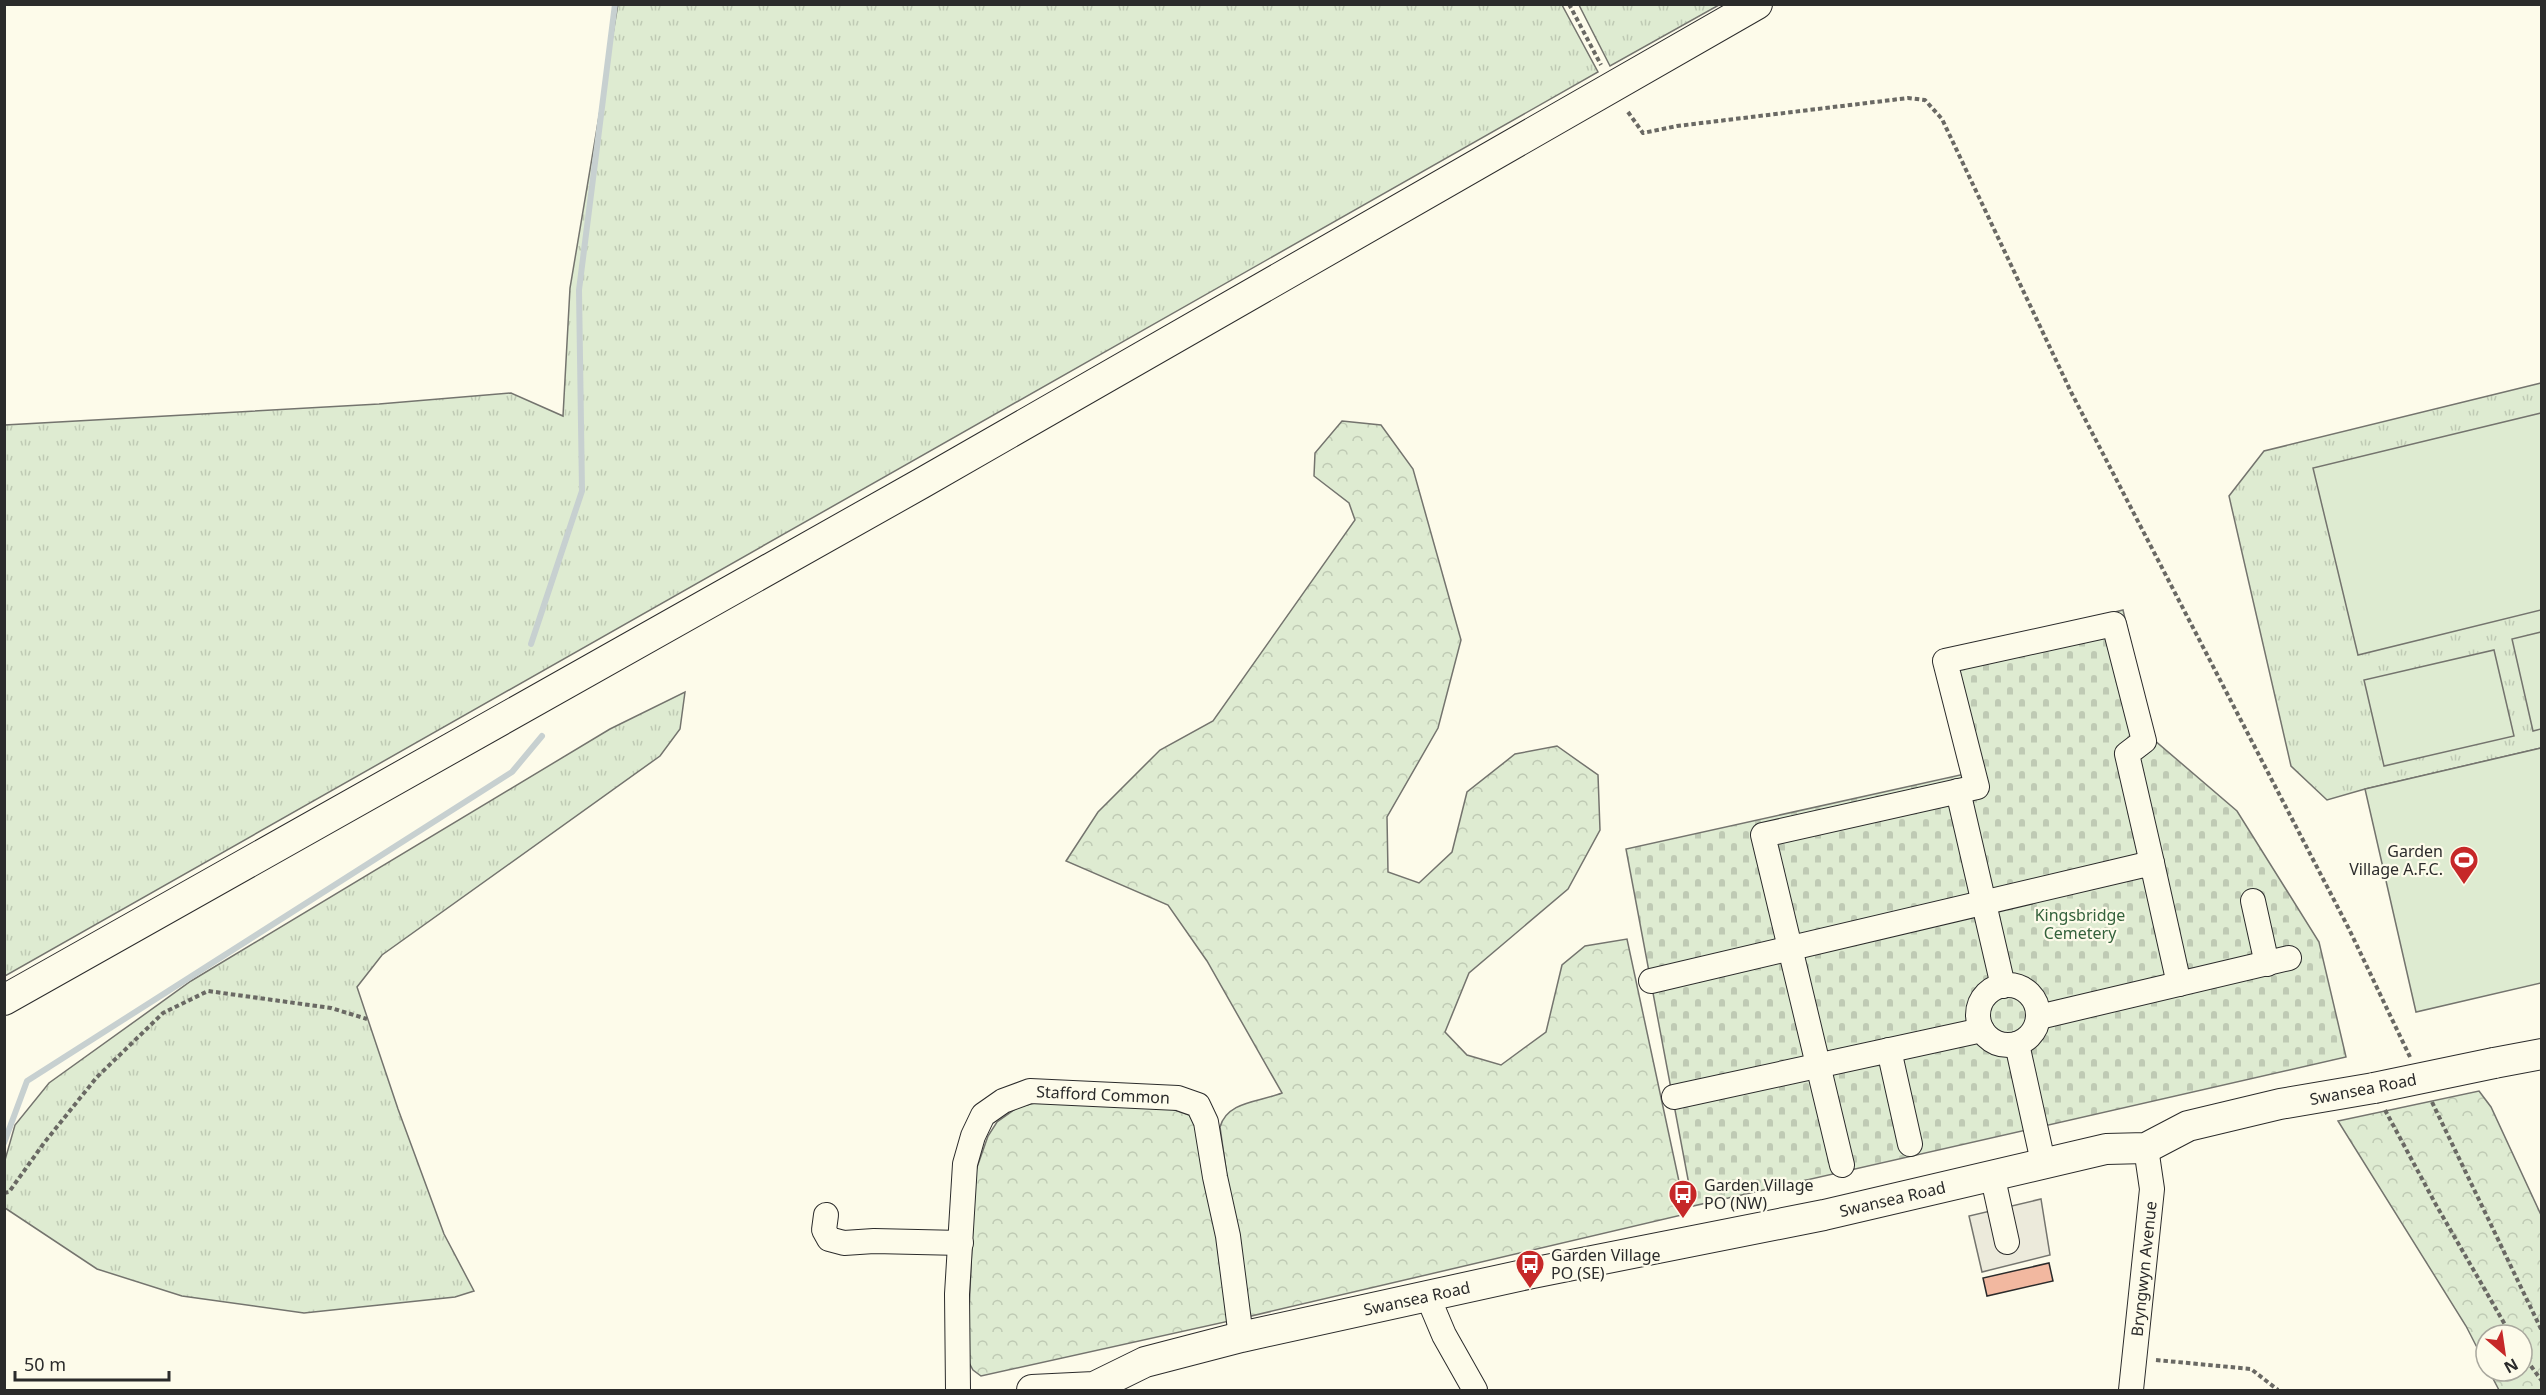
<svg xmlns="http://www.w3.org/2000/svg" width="2546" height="1395" font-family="'Noto Sans',sans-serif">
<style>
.grass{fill:url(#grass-tufts);stroke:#74746e;stroke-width:1.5}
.forest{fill:url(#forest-crowns);stroke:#74746e;stroke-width:1.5}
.cemetery{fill:url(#cemetery-stones);stroke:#74746e;stroke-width:1.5}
.garden{fill:#deebd1;stroke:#74746e;stroke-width:1.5}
.parking{fill:#eceadb;stroke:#74746e;stroke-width:1.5}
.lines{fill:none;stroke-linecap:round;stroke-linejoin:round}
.stream{stroke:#c7d0d0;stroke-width:6}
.building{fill:#f2b8a0;stroke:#2b2b2b;stroke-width:1.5}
.minor-casing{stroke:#2b2b2b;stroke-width:26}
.major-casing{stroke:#2b2b2b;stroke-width:32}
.path{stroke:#6a6964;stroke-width:4;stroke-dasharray:4.5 3;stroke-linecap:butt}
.minor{stroke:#fdfbea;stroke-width:24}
.major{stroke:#fdfbea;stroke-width:30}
.major-bridge-casing{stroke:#2b2b2b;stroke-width:32;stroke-linecap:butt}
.major-bridge{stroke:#fdfbea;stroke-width:30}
.labels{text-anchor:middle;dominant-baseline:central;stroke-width:4.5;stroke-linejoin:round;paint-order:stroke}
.poi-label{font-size:16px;fill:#2b2b2b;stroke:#fdfbea;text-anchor:start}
.park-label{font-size:16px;fill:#34623c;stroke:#fdfbea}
.street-label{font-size:16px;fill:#2b2b2b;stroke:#fdfbea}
</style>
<defs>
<pattern id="grass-tufts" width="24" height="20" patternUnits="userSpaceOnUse" patternTransform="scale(1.5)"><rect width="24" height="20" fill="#deebd1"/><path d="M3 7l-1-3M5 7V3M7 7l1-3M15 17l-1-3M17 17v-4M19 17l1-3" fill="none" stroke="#bfcab4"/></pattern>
<pattern id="forest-crowns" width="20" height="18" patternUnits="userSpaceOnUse" patternTransform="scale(1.5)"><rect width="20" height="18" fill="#deebd1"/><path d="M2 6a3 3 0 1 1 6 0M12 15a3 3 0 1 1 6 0" fill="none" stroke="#bfcab4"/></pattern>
<pattern id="cemetery-stones" width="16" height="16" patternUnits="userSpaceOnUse" patternTransform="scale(1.5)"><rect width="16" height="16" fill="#deebd1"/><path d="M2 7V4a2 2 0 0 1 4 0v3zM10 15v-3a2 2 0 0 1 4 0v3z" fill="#bfcab4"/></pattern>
</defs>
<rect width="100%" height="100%" fill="#fdfbea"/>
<g class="grass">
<path d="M618,4L1562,5L1598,72L5,976V425L379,404L511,393L563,416L570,288Z"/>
<path d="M1579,5H1719L1610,66Z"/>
<path d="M2541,383V748L2365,789L2327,800L2291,766L2229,496L2264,451Z"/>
<path d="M685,692L680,729L660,756L382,955L357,987L398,1109L444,1234L474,1291L455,1297L304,1313L182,1296L97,1269L5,1208V1160L15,1125L49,1083L191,981L610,729Z"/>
</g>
<g class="forest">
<path d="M1342,421L1381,425L1413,469L1461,640L1438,728L1387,817L1388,872L1419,883L1452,852L1467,792L1515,754L1557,746L1598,775L1600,830L1568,889L1469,973L1445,1032L1467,1055L1501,1065L1546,1032L1562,965L1585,946L1627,939L1686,1214L1247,1317L1220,1127C1227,1101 1260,1102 1282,1093L1207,961L1168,905L1066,861L1098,812L1160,750L1213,721L1355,520L1349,503L1314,476L1315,453Z"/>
<path d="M2479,1091L2491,1107L2541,1215V1390H2499L2489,1371H2522V1335H2486V1365L2466,1326L2338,1121Z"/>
<path d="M1039,1102L1172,1109L1189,1115L1201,1125L1234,1320L981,1376L973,1370L967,1359L975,1173L988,1136L997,1122L1018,1107Z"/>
</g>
<path class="cemetery" d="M2123,610L2153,739L2237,811L2319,942L2346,1057L1693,1206L1626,849L1965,774L1933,658Z"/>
<g class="garden">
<path d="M2541,413V610L2358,655L2313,468Z"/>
<path d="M2541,632V729L2533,731L2512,639Z"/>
<path d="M2494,650L2514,736L2384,766L2364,680Z"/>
<path d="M2541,748V983L2416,1012L2365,789Z"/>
</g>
<path class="parking" d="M2041,1199L2050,1255L1982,1272L1969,1216Z"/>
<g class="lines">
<g class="stream">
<path d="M531,644L582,491L579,290L615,4"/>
<path d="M4,1143L27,1081L512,772L542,736"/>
</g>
</g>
<path class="building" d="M2049,1263L2053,1281L1987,1296L1983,1278Z"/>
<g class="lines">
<g class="minor-casing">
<g id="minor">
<path d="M1958,791L2003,986"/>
<path d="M2253,901L2267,964"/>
<path d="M1651,981L2152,863L2179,984"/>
<circle cx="2008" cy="1015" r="30"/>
<path d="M2039,1017L2289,958"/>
<path d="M2017,1044L2043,1162"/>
<path d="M1889,1050L1910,1144"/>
<path d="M1674,1097L1982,1030"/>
<path d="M1842,1165L1763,835L1977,787L1945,661L2114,624L2144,741L2127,754L2152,863"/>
<path d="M1992,1174L2007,1242"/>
<path d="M826,1215L824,1230L829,1239L844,1243L874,1241L961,1243"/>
<path d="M1428,1297L1444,1335L1475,1390"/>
<path id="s1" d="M958,1390L957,1294L965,1164L973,1136L983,1115L1003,1101L1030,1091L1178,1098L1198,1105L1206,1122L1215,1177L1228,1236L1241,1337"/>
<path id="s2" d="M2131,1390L2152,1189L2146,1148"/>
</g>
</g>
<g class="major-casing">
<g id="major">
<path d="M4,1000L922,483L1757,4"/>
<path d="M2494,1063L2542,1054"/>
<path id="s3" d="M1032,1390L1094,1387L1145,1362L1241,1337L1532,1273L1824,1215L2106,1149L2146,1148L2188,1126L2280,1104L2374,1088"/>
</g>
</g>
<g class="path">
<path d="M1569,4L1601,65"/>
<path d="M1628,112L1643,133L1677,126L1908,98L1925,100L1942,119L2071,392L2349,929L2410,1057"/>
<path d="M2432,1102L2542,1331"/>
<path d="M2385,1110L2435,1203L2511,1335"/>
<path d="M4,1193L9,1192L44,1143L97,1077L163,1013L208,991L331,1008L367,1019"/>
<path d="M2522,1354L2542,1381"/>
<path d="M2156,1360L2251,1369L2278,1390"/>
</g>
<use href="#minor" class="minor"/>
<use href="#major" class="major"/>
<g class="major-bridge-casing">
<path id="major-bridge" d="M2374,1088L2494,1063"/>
</g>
<use href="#major-bridge" class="major-bridge"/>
</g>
<defs>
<g id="stadium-pin" transform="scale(1.5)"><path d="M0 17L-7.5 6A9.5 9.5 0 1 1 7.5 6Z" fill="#c62828" stroke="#fdfbea"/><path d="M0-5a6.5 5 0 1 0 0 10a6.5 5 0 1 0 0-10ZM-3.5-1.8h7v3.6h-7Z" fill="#fff"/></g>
<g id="bus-pin" transform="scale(1.5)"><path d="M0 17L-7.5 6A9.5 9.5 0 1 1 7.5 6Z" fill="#c62828" stroke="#fdfbea"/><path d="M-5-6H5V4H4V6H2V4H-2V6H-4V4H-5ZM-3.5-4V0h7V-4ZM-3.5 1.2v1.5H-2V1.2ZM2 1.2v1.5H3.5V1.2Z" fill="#fff"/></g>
</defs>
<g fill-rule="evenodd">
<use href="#stadium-pin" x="2464" y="860"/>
<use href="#bus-pin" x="1683" y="1194"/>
<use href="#bus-pin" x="1530" y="1264"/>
</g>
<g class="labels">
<g class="poi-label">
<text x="2443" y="851" text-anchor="end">Garden<tspan x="2443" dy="18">Village A.F.C.</tspan></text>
<text x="1704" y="1185">Garden Village<tspan x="1704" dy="18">PO (NW)</tspan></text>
<text x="1551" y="1255">Garden Village<tspan x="1551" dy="18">PO (SE)</tspan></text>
</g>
<g class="park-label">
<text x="2080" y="915">Kingsbridge<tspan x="2080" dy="18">Cemetery</tspan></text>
</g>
<g class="street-label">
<text transform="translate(2363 1089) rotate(-11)">Swansea Road</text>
<text stroke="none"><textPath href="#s1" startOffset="405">Stafford Common</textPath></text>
<text stroke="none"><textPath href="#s3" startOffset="884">Swansea Road</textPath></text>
<text stroke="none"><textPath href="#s2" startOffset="122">Bryngwyn Avenue</textPath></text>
<text stroke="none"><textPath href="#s3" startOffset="398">Swansea Road</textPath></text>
</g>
</g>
<rect width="2546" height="1395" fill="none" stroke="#2b2b2b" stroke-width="12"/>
<g transform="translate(2504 1353) rotate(151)"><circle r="28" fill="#fdfbea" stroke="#a9a89e" stroke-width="1.5"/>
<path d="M0-4.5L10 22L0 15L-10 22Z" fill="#c62828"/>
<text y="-9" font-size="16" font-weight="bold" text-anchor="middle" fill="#2b2b2b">N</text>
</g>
<path d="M15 1371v9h154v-9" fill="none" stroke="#2b2b2b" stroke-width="3"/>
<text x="24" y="1371" font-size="18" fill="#2b2b2b" stroke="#fdfbea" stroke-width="4.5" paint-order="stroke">50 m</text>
</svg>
